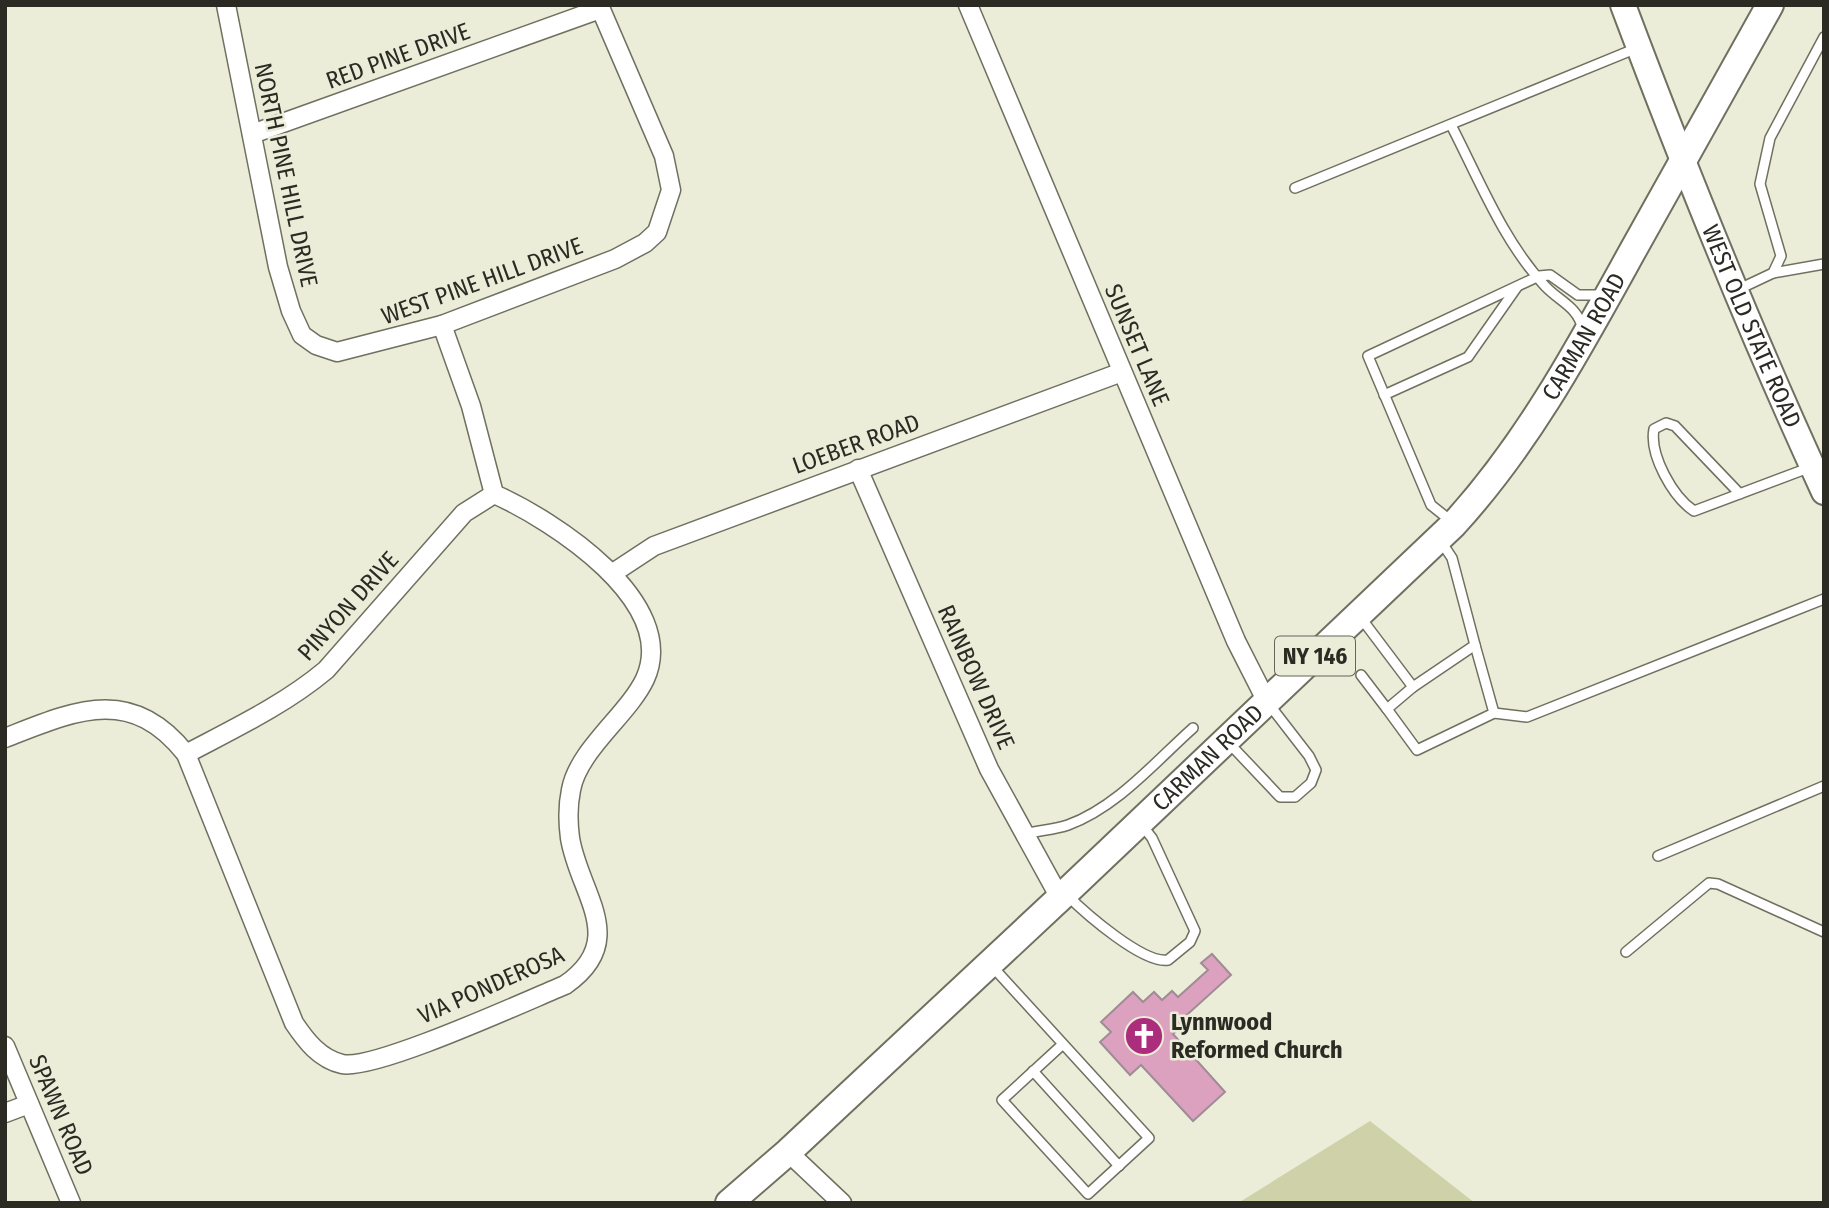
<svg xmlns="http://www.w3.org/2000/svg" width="1829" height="1208" font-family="'Fira Sans Condensed',sans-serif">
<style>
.green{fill:#cfd2a8}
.building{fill:#dda1c0;stroke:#9f8c95;stroke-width:2}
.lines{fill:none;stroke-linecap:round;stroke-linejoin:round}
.lane-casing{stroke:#6f705f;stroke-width:12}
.street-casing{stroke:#6f705f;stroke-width:21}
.secondary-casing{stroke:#6f705f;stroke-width:28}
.primary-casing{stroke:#6f705f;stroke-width:30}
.lane{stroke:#fff;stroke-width:9}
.street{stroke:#fff;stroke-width:18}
.secondary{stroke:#fff;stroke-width:24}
.primary{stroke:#fff;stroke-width:26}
.labels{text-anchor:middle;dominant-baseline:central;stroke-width:5;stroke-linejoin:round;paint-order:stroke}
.shield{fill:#ebedd9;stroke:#65655a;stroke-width:2}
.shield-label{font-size:23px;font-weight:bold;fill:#2b2b24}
.street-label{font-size:24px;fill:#2b2b24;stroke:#ebedd9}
.poi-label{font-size:24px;font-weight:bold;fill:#2b2b24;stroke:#ebedd9;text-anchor:start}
</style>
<rect width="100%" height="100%" fill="#ebedd9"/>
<path class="green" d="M1370,1121L1475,1203H1238Z"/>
<path class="building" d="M1212,954L1231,975L1179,1022L1183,1025L1173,1034L1225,1092L1193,1121L1141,1065L1130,1075L1100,1042L1111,1032L1101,1022L1133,992L1143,1002L1154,992L1162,1000L1172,991L1178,997L1208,970L1201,963Z"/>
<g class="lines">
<g class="lane-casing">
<g id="lane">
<path d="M1451,125C1479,179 1503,241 1545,286C1560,302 1577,306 1583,329"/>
<path d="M1295,188L1637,48"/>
<path d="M1773,273L1824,264"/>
<path d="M1737,290L1773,273L1781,256L1760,184L1770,138L1824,37"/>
<path d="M1384,395L1468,357L1517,287"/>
<path d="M1740,494L1675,426L1666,423L1654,429C1649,455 1673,497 1694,511L1811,467"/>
<path d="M1451,521L1431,505L1368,356L1539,276L1550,275L1578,295H1604"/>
<path d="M1361,618L1413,687L1475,645L1452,558L1440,540"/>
<path d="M1361,675L1387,709"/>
<path d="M1413,687L1387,709L1417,750L1494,713L1475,645"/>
<path d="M1494,713L1527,717L1824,599"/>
<path d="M1227,741L1280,797H1295L1311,783L1316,770L1309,756L1268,703"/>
<path d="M1025,834C1039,830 1054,830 1068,825C1117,807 1155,762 1193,728"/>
<path d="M1658,856L1824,786"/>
<path d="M1067,895C1085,913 1143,964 1168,960L1190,942L1195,931L1152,838L1141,824"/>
<path d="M1626,952L1709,883L1718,884L1824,932"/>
<path d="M991,965L1149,1138L1088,1194L1002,1100L1063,1044"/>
<path d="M1033,1071L1119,1166"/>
</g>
</g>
<g class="street-casing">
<g id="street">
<path d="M226,5L278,267L291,311L302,335L316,345L337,352L442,325L615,259L645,243L657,232L671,190L664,156L599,5"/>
<path d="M968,5L1236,641L1267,702"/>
<path d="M252,134L600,9"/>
<path d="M858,469L989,769L1060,898"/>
<path d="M613,573L654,546L1122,372"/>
<path d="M5,738C74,711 131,684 186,754L294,1023C306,1041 320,1059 342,1064C374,1071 526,1001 565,985C630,940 579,894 570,838C568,823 568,804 571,790C578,750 628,715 645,679C680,602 553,520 494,494L471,406L442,325"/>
<path d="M186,754C235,728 284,705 326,670L464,513L494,494"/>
<path d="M5,1046L71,1203"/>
<path d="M5,1113L29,1104"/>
<path d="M788,1152L842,1203"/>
</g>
</g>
<g class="secondary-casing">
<g id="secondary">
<path id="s1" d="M1623,5C1685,170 1750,332 1824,492"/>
</g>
</g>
<g class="primary-casing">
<g id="primary">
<path id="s2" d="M729,1203L788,1152L1060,898L1454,524C1528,443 1579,348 1632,252C1678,170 1724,88 1770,5"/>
</g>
</g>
<use href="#lane" class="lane"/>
<use href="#street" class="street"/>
<use href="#secondary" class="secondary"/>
<use href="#primary" class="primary"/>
</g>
<defs>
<g id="church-disc" transform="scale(2.0125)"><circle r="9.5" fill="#ac2d7c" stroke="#ebedd9"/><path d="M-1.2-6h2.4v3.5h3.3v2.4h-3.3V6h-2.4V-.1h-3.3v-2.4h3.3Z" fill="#fff"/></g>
</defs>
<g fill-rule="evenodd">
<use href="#church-disc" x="1144" y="1036"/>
</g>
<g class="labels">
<rect class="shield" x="1275" y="636.5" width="80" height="39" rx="5"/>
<g class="shield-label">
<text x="1315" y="656">NY 146</text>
</g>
<g class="street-label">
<text transform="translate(398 56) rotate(-20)">RED PINE DRIVE</text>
<text transform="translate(286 175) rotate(78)">NORTH PINE HILL DRIVE</text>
<text transform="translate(482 281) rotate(-20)">WEST PINE HILL DRIVE</text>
<text stroke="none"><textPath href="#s1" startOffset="346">WEST OLD STATE ROAD</textPath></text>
<text stroke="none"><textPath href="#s2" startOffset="1222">CARMAN ROAD</textPath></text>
<text transform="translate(1137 345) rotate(67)">SUNSET LANE</text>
<text transform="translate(856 444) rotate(-20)">LOEBER ROAD</text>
<text transform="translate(348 606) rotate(-48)">PINYON DRIVE</text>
<text transform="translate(976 677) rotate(66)">RAINBOW DRIVE</text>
<text stroke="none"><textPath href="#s2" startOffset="654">CARMAN ROAD</textPath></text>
<text transform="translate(491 985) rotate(-24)">VIA PONDEROSA</text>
<text transform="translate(61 1115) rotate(67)">SPAWN ROAD</text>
</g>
<g class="poi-label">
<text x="1171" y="1022">Lynnwood<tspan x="1171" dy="28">Reformed Church</tspan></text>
</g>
</g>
<rect width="1829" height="1208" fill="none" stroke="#2b2b24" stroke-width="14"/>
</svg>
